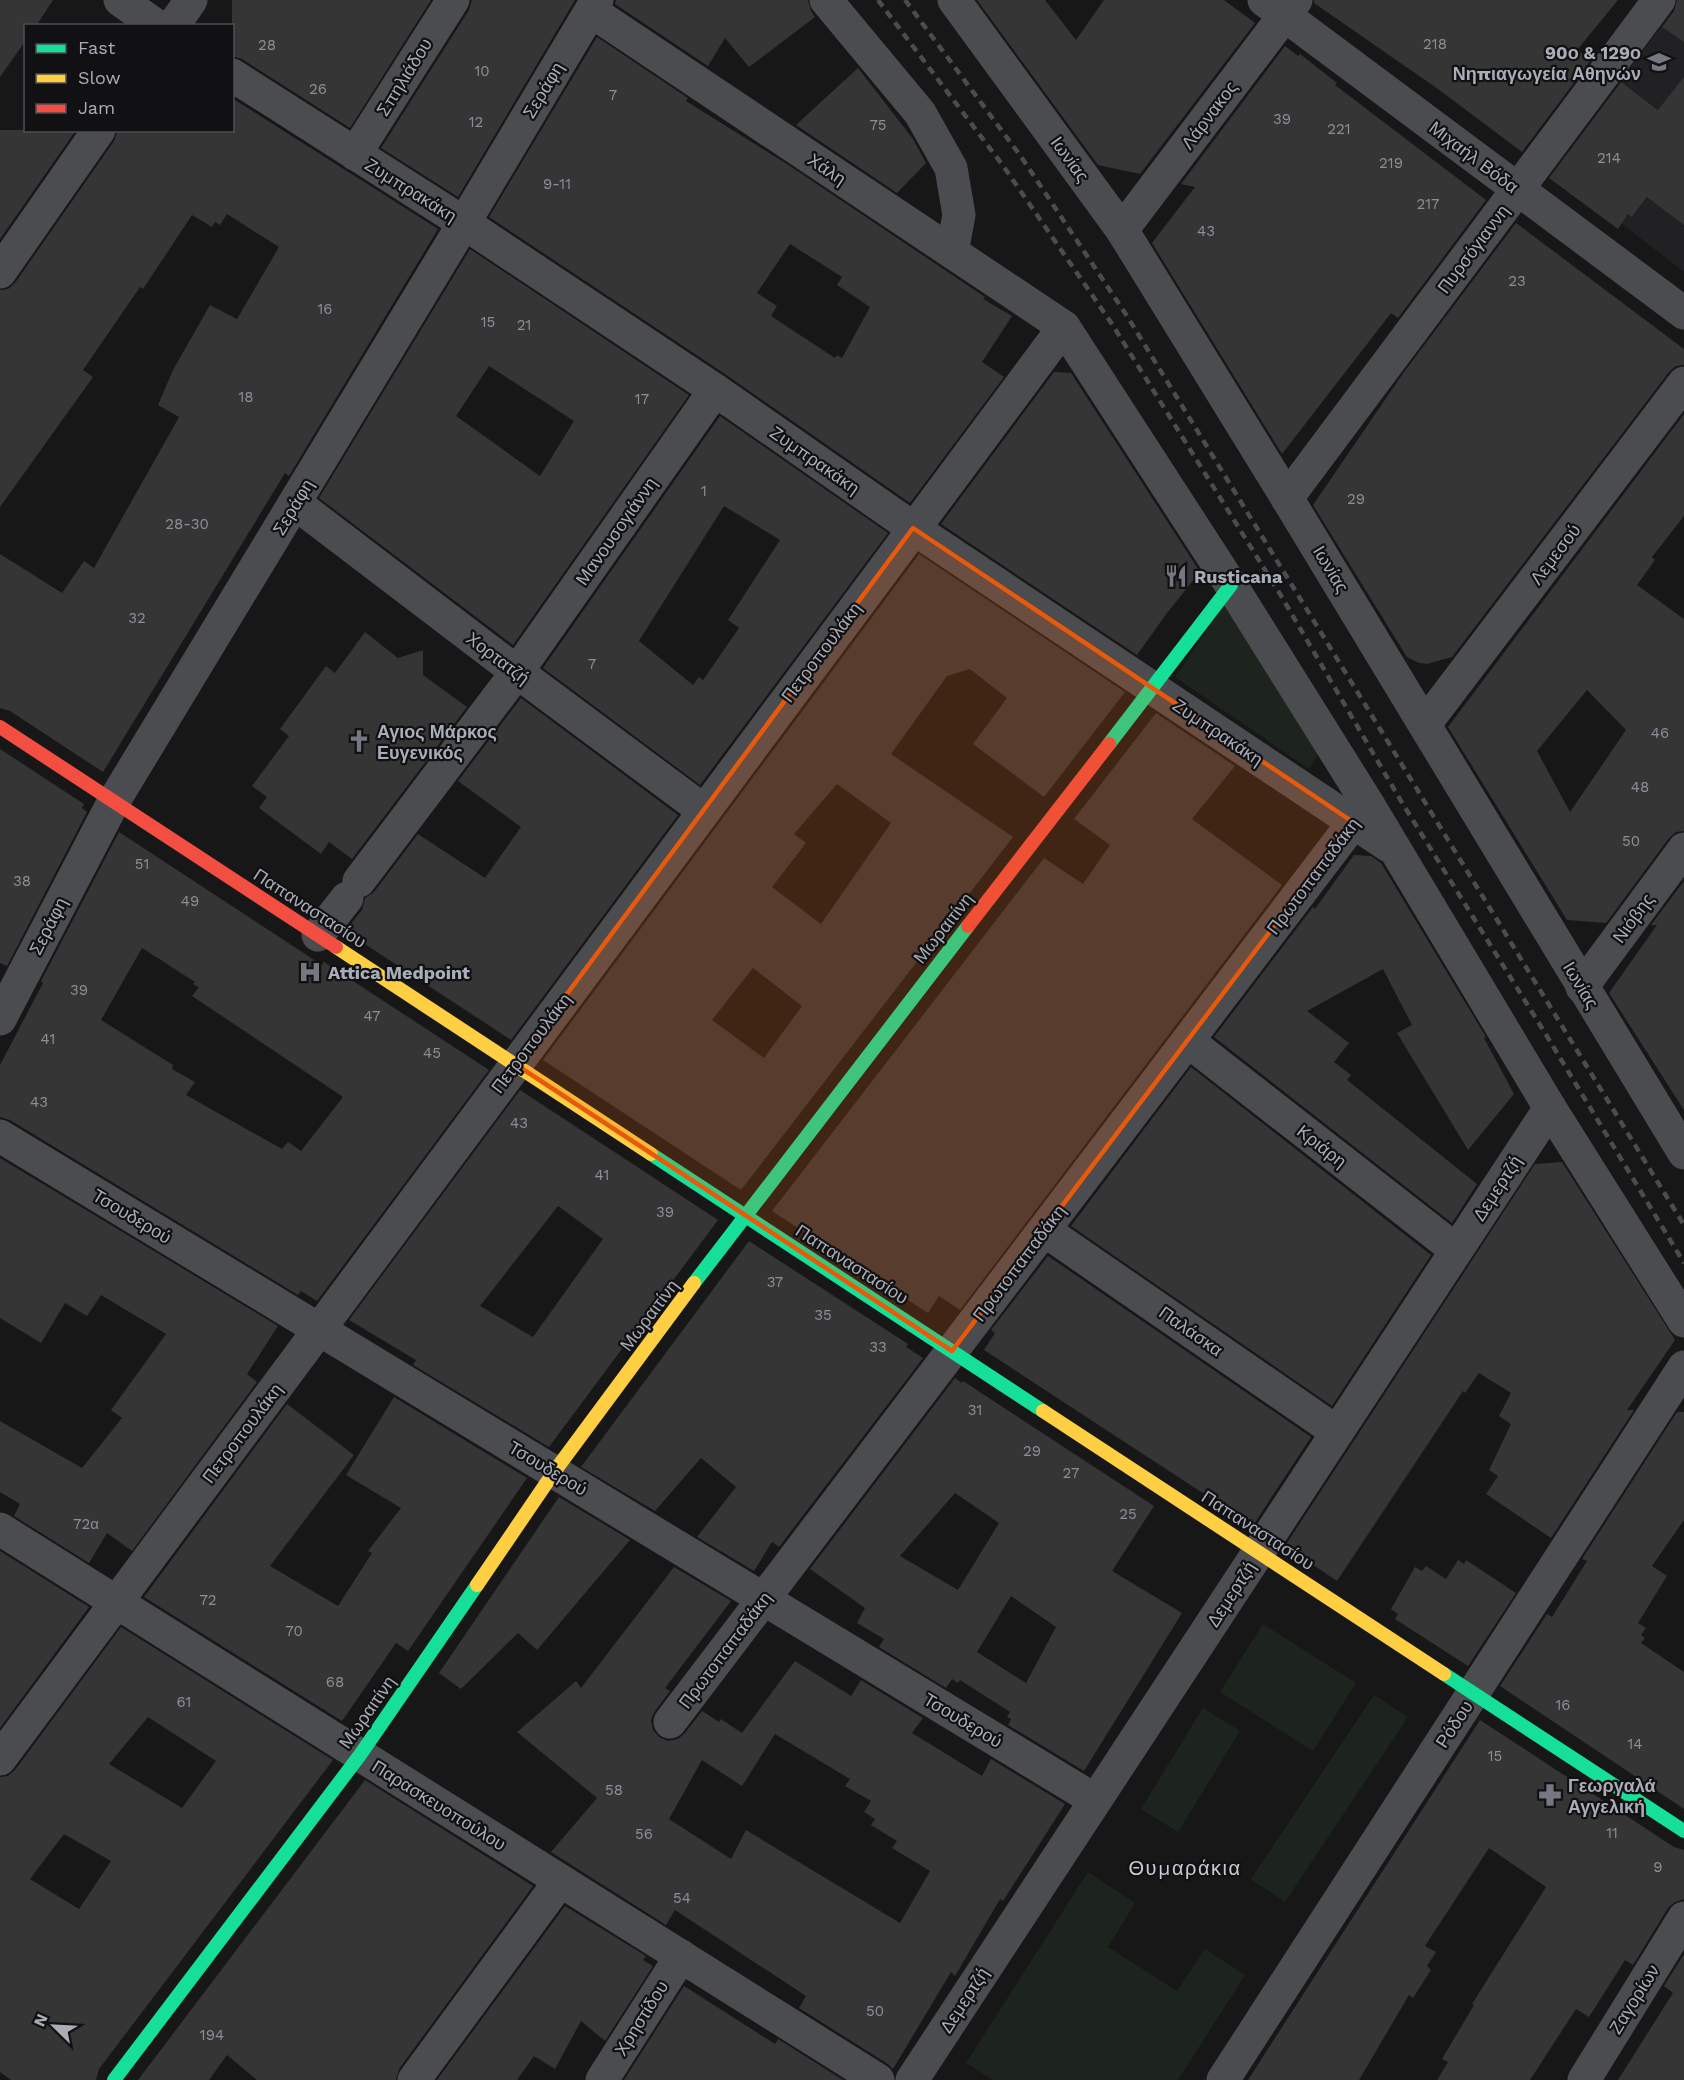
<svg xmlns="http://www.w3.org/2000/svg" width="1684" height="2080" font-family="'Work Sans',sans-serif">
<style>
.built{fill:#212123}
.green{fill:#1d241e}
.building{fill:#353536;fill-rule:evenodd}
.lines{fill:none;stroke-linecap:round;stroke-linejoin:round}
.street{stroke:#4b4c50;stroke-width:33}
.fast{stroke:#16e098;stroke-width:14}
.slow{stroke:#ffcf43;stroke-width:14}
.jam{stroke:#f24e42;stroke-width:14}
.rail{stroke:#4b4c4f;stroke-width:4.5;stroke-dasharray:8 6;stroke-linecap:butt}
.marked{fill:#e8590c;fill-opacity:0.2;stroke:#e8590c;stroke-width:4.5;stroke-linejoin:round}
.labels{text-anchor:middle;dominant-baseline:central;stroke-width:4.5;stroke-linejoin:round;paint-order:stroke}
.number-label{font-size:15px;fill:#8b8f98}
.poi-label{font-size:18px;font-weight:bold;fill:#a8adb8;stroke:#111113;text-anchor:start}
.street-label{font-size:18px;fill:#a8adb8;stroke:#111113}
.neighbourhood-label{font-size:20px;letter-spacing:1.5px;fill:#c9ccd4;stroke:#111113}
</style>
<rect width="100%" height="100%" fill="#171717"/>
<g class="built">
<path d="M1662,26L1684,42V128L1619,81Z"/>
<path d="M1684,148V272L1621,223L1628,214L1633,217Z"/>
</g>
<g class="green">
<path d="M1225,604L1318,754L1309,769L1175,677Z"/>
<path d="M1263,1624L1356,1683L1313,1751L1220,1692Z"/>
<path d="M1374,1695L1408,1717L1285,1902L1251,1879Z"/>
<path d="M1203,1708L1240,1731L1178,1832L1141,1809Z"/>
<path d="M1088,1872L1135,1903L1108,1947L1177,1991L1205,1949L1245,1975L1178,2080H993L966,2063Z"/>
</g>
<g class="building">
<path d="M0,0H53L36,26H26V40L0,77Z"/>
<path d="M232,0H431L350,128L242,59L232,56Z"/>
<path d="M472,0H575L458,197L381,148L469,10Z"/>
<path d="M616,0H808L811,11L815,17L749,67L725,38L708,66L615,4Z"/>
<path d="M977,0H1045L1076,40L1104,0H1224L1255,23L1140,174L1098,165Z"/>
<path d="M1314,0H1618L1577,50L1591,60L1522,152L1438,89L1314,3Z"/>
<path d="M1677,0H1684V42L1662,27L1674,11Z"/>
<path d="M597,37L688,98L686,101L787,164L985,297L983,299L1012,316L982,362L1004,377L910,503L725,374L489,217ZM790,244L842,277L837,285L870,307L842,358L837,355L835,358L771,316L777,306L757,293Z"/>
<path d="M1285,46L1298,56L1300,54L1337,83L1335,85L1486,200L1398,318L1391,313L1282,454L1152,243L1195,187L1181,184Z"/>
<path d="M858,68L913,139L926,163L897,193L796,125Z"/>
<path d="M1684,77V225L1647,197L1632,217L1628,214L1618,229L1549,178L1621,82L1658,110Z"/>
<path d="M232,98L438,229L289,476L285,473L103,772L10,711L0,708V554L62,593L84,561L94,568L179,417L158,405L173,370L210,305L237,319L279,247L227,214L220,225L215,222L212,227L192,215L143,289L140,287L83,370L93,377L0,507V290L8,289L15,283L114,141L118,130H232Z"/>
<path d="M0,130H76L0,239Z"/>
<path d="M1516,223L1684,349V365L1676,366L1669,372L1452,657L1427,664L1419,663L1407,657L1313,505L1404,372Z"/>
<path d="M470,249L689,395L513,645L319,498ZM489,366L574,421L540,476L456,416Z"/>
<path d="M1054,372L1071,373L1200,572L1167,613L1137,655L941,524Z"/>
<path d="M1684,414V516L1652,557L1655,560L1637,585L1684,619V831L1676,832L1669,838L1606,923L1567,920L1448,727ZM1587,690L1626,730L1570,812L1537,751Z"/>
<path d="M720,416L888,533L700,785L543,668ZM724,506L780,540L728,620L739,628L703,680L699,677L693,685L639,641Z"/>
<path d="M919,554L1125,692L1044,797L973,744L1007,698L970,669L947,676L891,754L1013,837L741,1190L543,1060ZM837,784L891,823L821,924L772,887L806,843L794,834ZM753,968L802,1006L764,1058L712,1020Z"/>
<path d="M365,632L398,658L423,650V675L467,707L352,859L329,842L321,854L259,808L267,797L252,786L289,736L280,729L326,666L335,673Z"/>
<path d="M521,698L678,815L511,1040L345,931L362,910L365,898L374,892L418,834L485,878L521,827L458,781Z"/>
<path d="M1156,713L1235,766L1192,819L1282,885L960,1310L939,1296L928,1313L772,1211L1044,858L1083,884L1110,845L1074,819Z"/>
<path d="M0,749L84,804L82,808L87,812L7,966L0,963Z"/>
<path d="M119,832L322,965L324,962L489,1070L317,1301L301,1291L298,1295L10,1120L0,1117V1065L43,983L41,981ZM142,948L195,982L193,984L199,987L192,996L343,1097L301,1151L288,1142L282,1149L186,1095L195,1082L172,1069L173,1065L101,1020Z"/>
<path d="M1354,855L1371,856L1381,863L1486,1037L1484,1038L1514,1094L1468,1150L1397,1033L1412,1025L1383,969L1307,1011L1349,1043L1334,1062L1351,1075L1347,1080L1477,1184L1452,1223L1214,1037L1313,907L1315,909Z"/>
<path d="M1684,881V1110L1609,993L1657,925H1651Z"/>
<path d="M1191,1067L1431,1255L1332,1406L1071,1226Z"/>
<path d="M520,1090L718,1220L549,1447L413,1365L416,1360L349,1320ZM558,1206L603,1239L533,1337L480,1306Z"/>
<path d="M0,1158L278,1326L247,1374L257,1382L132,1551L107,1533L89,1563L14,1516L20,1504L0,1492V1421L82,1468L122,1418L111,1410L166,1334L101,1295L87,1316L65,1303L41,1343L0,1318Z"/>
<path d="M1562,1162L1675,1340L1627,1410H1634L1551,1538L1486,1494L1498,1476L1489,1470L1511,1424L1499,1416L1511,1393L1479,1373L1465,1393L1463,1391L1337,1581L1285,1546L1535,1164Z"/>
<path d="M749,1241L908,1344L906,1347L923,1358L779,1547L772,1542L754,1571L697,1537L736,1487L701,1458L655,1511L581,1467Z"/>
<path d="M1048,1256L1311,1437L1254,1524L1245,1518L1244,1520L984,1350L995,1333L991,1330Z"/>
<path d="M955,1378L962,1383L963,1381L1154,1506L1112,1571L1182,1613L1084,1771L1008,1725L1011,1719L1007,1717L1010,1712L960,1680L958,1683L952,1679L946,1688L879,1647L884,1639L857,1623L865,1608L810,1569ZM955,1493L999,1523L958,1590L900,1556ZM1011,1596L1056,1627L1026,1683L977,1652Z"/>
<path d="M394,1397L527,1478L408,1651L396,1643L342,1721L144,1597L287,1404L354,1455L270,1566L338,1606L372,1553L368,1551L401,1508L346,1475Z"/>
<path d="M1677,1412H1684V1520L1652,1566L1667,1576L1638,1623L1646,1628L1641,1635L1645,1638L1641,1643L1684,1672V1809L1500,1686L1547,1614L1552,1617L1587,1561L1582,1559Z"/>
<path d="M559,1497L630,1540L537,1650L518,1633L461,1689L439,1673Z"/>
<path d="M0,1551L89,1607L0,1728Z"/>
<path d="M1458,1560L1464,1564L1466,1560L1516,1593L1468,1666L1395,1619L1398,1614L1391,1609L1415,1567L1422,1571L1426,1566L1446,1579Z"/>
<path d="M674,1567L731,1601L665,1688L670,1691L655,1711L651,1720L653,1730L659,1737L668,1741L678,1739L685,1733L702,1711L719,1722L721,1719L742,1733L795,1661L851,1696L861,1680L923,1718L912,1733L982,1776L991,1759L1065,1804L1003,1901L1000,1899L955,1976L951,1972L893,2069L888,2064L799,2008L806,1996L675,1910L666,1925L551,1852L597,1798L517,1732L576,1681L581,1688ZM775,1734L850,1779L845,1786L871,1801L864,1812L875,1819L871,1825L897,1841L892,1848L930,1871L900,1923L746,1830L731,1859L669,1819L702,1760L742,1786Z"/>
<path d="M121,1627L333,1760L99,2069L96,2080H11L0,2072V1777L8,1776L15,1770ZM148,1717L216,1761L182,1808L109,1764ZM64,1834L111,1861L79,1909L30,1879Z"/>
<path d="M1480,1720L1674,1847L1684,1850V1899L1675,1902L1668,1908L1633,1965L1625,1960L1589,2017L1576,2009L1530,2080H1437L1448,2062L1442,2059L1474,2005L1472,2004L1546,1887L1489,1848L1425,1946L1436,1952L1427,1966L1431,1970L1413,1998L1409,1995L1359,2080H1248Z"/>
<path d="M365,1780L533,1886L399,2069L396,2080H257L227,2055L209,2080H138Z"/>
<path d="M565,1906L646,1956L643,1960L653,1966L605,2041L581,2021L555,2069L534,2056L517,2080H437Z"/>
<path d="M1684,1954V2080H1618L1673,1993L1664,1986Z"/>
<path d="M684,1986L775,2044L778,2039L843,2080H624Z"/>
</g>
<g class="lines">
<g class="street">
<path d="M120,0L157,26"/>
<path d="M826,0L920,113L951,168L959,215L952,252"/>
<path d="M954,0L1122,230L1287,498L1684,1153"/>
<path d="M1264,0L1684,313"/>
<path d="M591,11L1064,327L1231,585L1368,804L1550,1108L1684,1321"/>
<path d="M173,26L191,0"/>
<path d="M232,75L464,223L715,390L913,528L1389,846"/>
<path d="M355,154L453,0"/>
<path d="M1122,230L1296,0"/>
<path d="M0,272L99,130"/>
<path d="M1287,498L1659,0"/>
<path d="M295,503L517,672L703,810"/>
<path d="M1425,724L1684,383"/>
<path d="M359,881L517,672L715,390"/>
<path d="M318,935L347,898"/>
<path d="M1582,987L1684,849"/>
<path d="M0,1019L114,801L464,223L597,0"/>
<path d="M1188,1041L1456,1250"/>
<path d="M0,1136L1095,1800"/>
<path d="M1044,1230L1337,1432"/>
<path d="M0,1529L878,2080"/>
<path d="M670,1722L1366,806"/>
<path d="M0,1759L1064,327"/>
<path d="M414,2080L560,1881"/>
<path d="M602,2080L681,1956"/>
<path d="M912,2080L1550,1108"/>
<path d="M1223,2080L1684,1367"/>
<path d="M1584,2080L1684,1918"/>
</g>
<g class="fast">
<path d="M1109,744L1231,585"/>
<path d="M651,1154L1043,1411"/>
<path d="M694,1283L968,926"/>
<path d="M1444,1674L1684,1831"/>
<path d="M114,2080L360,1755L477,1585"/>
</g>
<g class="slow">
<path d="M336,947L651,1154"/>
<path d="M1043,1411L1444,1674"/>
<path d="M477,1585L554,1472L694,1283"/>
</g>
<g class="jam">
<path d="M0,727L336,947"/>
<path d="M968,926L1109,744"/>
</g>
<g class="rail">
<path d="M878,0L1004,167L1112,324L1280,594L1401,801L1545,1033L1684,1263"/>
<path d="M905,0L1022,158L1127,316L1684,1225"/>
</g>
</g>
<path class="marked" d="M913,528L1353,822L952,1351L515,1064Z"/>
<defs>
<g id="school-bare" transform="scale(1.8)"><path d="M0-5L7-2L0 1L-7-2ZM-4 1L0 2.5L4 1V4Q0 6-4 4Z" fill="#757880" stroke="#111113" stroke-width="2.5" paint-order="stroke"/></g>
<g id="restaurant-bare" transform="scale(1.8)"><path d="M-5-6h1v4h1v-4h1v4h1v-4h1v5L-1.5 .5V6h-2V.5L-5-1ZM5-6V6H3V1.5H1.5Q1.5-4 5-6Z" fill="#757880" stroke="#111113" stroke-width="2.5" paint-order="stroke"/></g>
<g id="church-bare" transform="scale(1.8)"><path d="M-1.2-6h2.4v3.5h3.3v2.4h-3.3V6h-2.4V-.1h-3.3v-2.4h3.3Z" fill="#757880" stroke="#111113" stroke-width="2.5" paint-order="stroke"/></g>
<g id="hospital-bare" transform="scale(1.8)"><path d="M-5-5h3v3.5h4V-5h3V5h-3V1.5h-4V5h-3Z" fill="#757880" stroke="#111113" stroke-width="2.5" paint-order="stroke"/></g>
<g id="pharmacy-bare" transform="scale(1.8)"><path d="M-2-6h4v4h4v4h-4v4h-4v-4h-4v-4h4Z" fill="#757880" stroke="#111113" stroke-width="2.5" paint-order="stroke"/></g>
</defs>
<g fill-rule="evenodd">
<use href="#school-bare" x="1659" y="62"/>
<use href="#restaurant-bare" x="1176" y="576"/>
<use href="#church-bare" x="359" y="741"/>
<use href="#hospital-bare" x="310" y="972"/>
<use href="#pharmacy-bare" x="1550" y="1795"/>
</g>
<g class="labels">
<g class="number-label">
<text x="1435" y="44">218</text>
<text x="267" y="45">28</text>
<text x="482" y="71">10</text>
<text x="318" y="89">26</text>
<text x="613" y="95">7</text>
<text x="1282" y="119">39</text>
<text x="476" y="122">12</text>
<text x="878" y="125">75</text>
<text x="1339" y="129">221</text>
<text x="1609" y="158">214</text>
<text x="1391" y="163">219</text>
<text x="557" y="184">9-11</text>
<text x="1428" y="204">217</text>
<text x="1206" y="231">43</text>
<text x="1517" y="281">23</text>
<text x="325" y="309">16</text>
<text x="488" y="322">15</text>
<text x="524" y="325">21</text>
<text x="246" y="397">18</text>
<text x="642" y="399">17</text>
<text x="704" y="491">1</text>
<text x="1356" y="499">29</text>
<text x="187" y="524">28-30</text>
<text x="137" y="618">32</text>
<text x="592" y="664">7</text>
<text x="1660" y="733">46</text>
<text x="1640" y="787">48</text>
<text x="1631" y="841">50</text>
<text x="142" y="864">51</text>
<text x="22" y="881">38</text>
<text x="190" y="901">49</text>
<text x="79" y="990">39</text>
<text x="372" y="1016">47</text>
<text x="48" y="1039">41</text>
<text x="432" y="1053">45</text>
<text x="39" y="1102">43</text>
<text x="519" y="1123">43</text>
<text x="602" y="1175">41</text>
<text x="665" y="1212">39</text>
<text x="775" y="1282">37</text>
<text x="823" y="1315">35</text>
<text x="878" y="1347">33</text>
<text x="975" y="1410">31</text>
<text x="1032" y="1451">29</text>
<text x="1071" y="1473">27</text>
<text x="1128" y="1514">25</text>
<text x="86" y="1524">72α</text>
<text x="208" y="1600">72</text>
<text x="294" y="1631">70</text>
<text x="335" y="1682">68</text>
<text x="184" y="1702">61</text>
<text x="1563" y="1705">16</text>
<text x="1635" y="1744">14</text>
<text x="1495" y="1756">15</text>
<text x="614" y="1790">58</text>
<text x="1612" y="1833">11</text>
<text x="644" y="1834">56</text>
<text x="1658" y="1867">9</text>
<text x="682" y="1898">54</text>
<text x="875" y="2011">50</text>
<text x="212" y="2035">194</text>
</g>
<g class="poi-label">
<text x="1641" y="52" text-anchor="end">90ο &amp; 129ο<tspan x="1641" dy="21">Νηπιαγωγεία Αθηνών</tspan></text>
<text x="1194" y="576">Rusticana</text>
<text x="377" y="731">Αγιος Μάρκος<tspan x="377" dy="21">Ευγενικός</tspan></text>
<text x="328" y="972">Attica Medpoint</text>
<text x="1568" y="1785">Γεωργαλά<tspan x="1568" dy="21">Αγγελική</tspan></text>
</g>
<g class="street-label">
<text transform="translate(404 77) rotate(-58)">Σπηλιάδου</text>
<text transform="translate(543 90) rotate(-59)">Σεράφη</text>
<text transform="translate(1209 115) rotate(-53)">Λάρνακος</text>
<text transform="translate(1474 157) rotate(37)">Μιχαήλ Βόδα</text>
<text transform="translate(1070 159) rotate(54)">Ιωνίας</text>
<text transform="translate(827 169) rotate(34)">Χάλη</text>
<text transform="translate(411 190) rotate(32)">Ζυμπρακάκη</text>
<text transform="translate(1473 249) rotate(-53)">Πυρσόγιαννη</text>
<text transform="translate(815 460) rotate(35)">Ζυμπρακάκη</text>
<text transform="translate(293 507) rotate(-59)">Σεράφη</text>
<text transform="translate(616 531) rotate(-55)">Μανουσογιάννη</text>
<text transform="translate(1555 554) rotate(-53)">Λεμεσού</text>
<text transform="translate(1331 569) rotate(59)">Ιωνίας</text>
<text transform="translate(821 652) rotate(-53)">Πετροπουλάκη</text>
<text transform="translate(498 658) rotate(37)">Χορτατζή</text>
<text transform="translate(1218 732) rotate(34)">Ζυμπρακάκη</text>
<text transform="translate(1313 876) rotate(-53)">Πρωτοπαπαδάκη</text>
<text transform="translate(310 908) rotate(33)">Παπαναστασίου</text>
<text transform="translate(1633 918) rotate(-54)">Νιόβης</text>
<text transform="translate(48 926) rotate(-63)">Σεράφη</text>
<text transform="translate(943 928) rotate(-52)">Μωραιτίνη</text>
<text transform="translate(1581 985) rotate(59)">Ιωνίας</text>
<text transform="translate(531 1043) rotate(-53)">Πετροπουλάκη</text>
<text transform="translate(1322 1146) rotate(38)">Κριάρη</text>
<text transform="translate(1497 1188) rotate(-57)">Δεμερτζή</text>
<text transform="translate(132 1216) rotate(31)">Τσουδερού</text>
<text transform="translate(1019 1263) rotate(-53)">Πρωτοπαπαδάκη</text>
<text transform="translate(852 1264) rotate(33)">Παπαναστασίου</text>
<text transform="translate(649 1315) rotate(-53)">Μωραιτίνη</text>
<text transform="translate(1191 1331) rotate(35)">Παλάσκα</text>
<text transform="translate(242 1433) rotate(-53)">Πετροπουλάκη</text>
<text transform="translate(548 1468) rotate(31)">Τσουδερού</text>
<text transform="translate(1258 1530) rotate(33)">Παπαναστασίου</text>
<text transform="translate(1231 1594) rotate(-57)">Δεμερτζή</text>
<text transform="translate(725 1650) rotate(-53)">Πρωτοπαπαδάκη</text>
<text transform="translate(367 1712) rotate(-55)">Μωραιτίνη</text>
<text transform="translate(963 1720) rotate(31)">Τσουδερού</text>
<text transform="translate(1454 1724) rotate(-57)">Ρόδου</text>
<text transform="translate(439 1805) rotate(32)">Παρασκευοπούλου</text>
<text transform="translate(1634 1999) rotate(-58)">Ζαγορίων</text>
<text transform="translate(964 2000) rotate(-57)">Δεμερτζή</text>
<text transform="translate(641 2018) rotate(-58)">Χρηστίδου</text>
</g>
<g class="neighbourhood-label">
<text x="1185" y="1868">Θυμαράκια</text>
</g>
</g>
<rect x="24" y="24" width="210" height="108" fill="#111113" stroke="#4d4f55" stroke-width="1.5"/>
<rect x="36" y="44" width="30" height="9" fill="#16e098" stroke="#4d4f55" stroke-width="1.5"/>
<text x="78" y="54" font-size="18" fill="#a8adb8">Fast</text>
<rect x="36" y="74" width="30" height="9" fill="#ffcf43" stroke="#4d4f55" stroke-width="1.5"/>
<text x="78" y="84" font-size="18" fill="#a8adb8">Slow</text>
<rect x="36" y="104" width="30" height="9" fill="#f24e42" stroke="#4d4f55" stroke-width="1.5"/>
<text x="78" y="114" font-size="18" fill="#a8adb8">Jam</text>
<g transform="translate(54 2026) rotate(294)" stroke="#111113" stroke-width="4.5" paint-order="stroke">
<path d="M0-4.5L10 22L0 15L-10 22Z" fill="#a8adb8"/>
<text y="-9" font-size="16" font-weight="bold" text-anchor="middle" fill="#a8adb8">N</text>
</g>
</svg>
